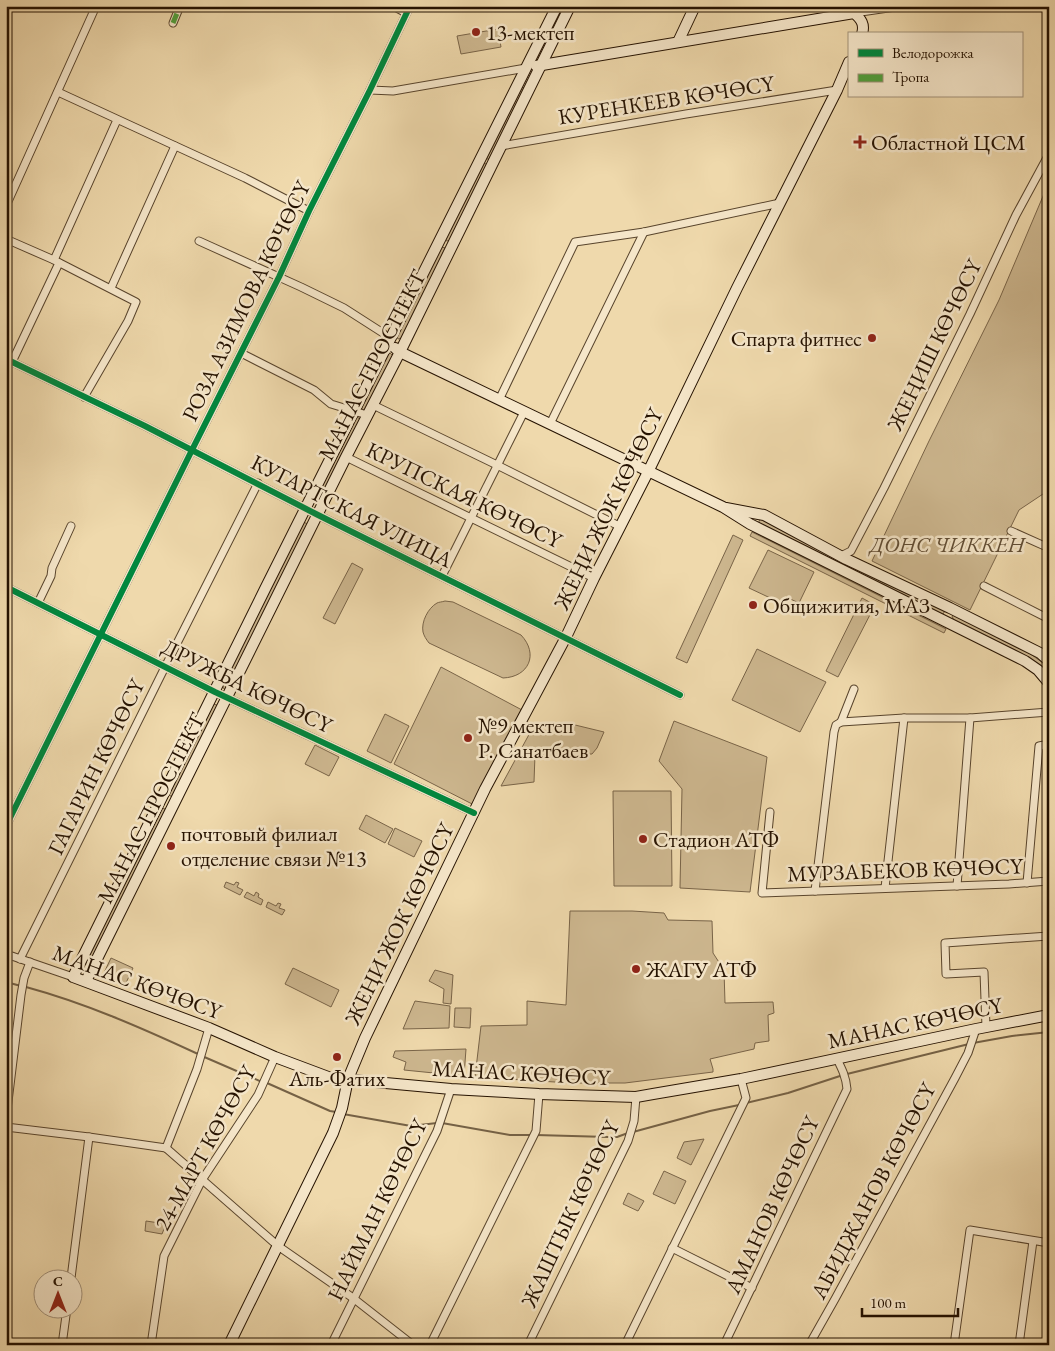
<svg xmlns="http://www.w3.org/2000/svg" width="1055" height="1351" font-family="'EB Garamond',serif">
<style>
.green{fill:#cdb78f;stroke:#796448}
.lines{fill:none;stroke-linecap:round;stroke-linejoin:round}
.stream{stroke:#756145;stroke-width:2}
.street-casing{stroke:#58442c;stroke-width:9}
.secondary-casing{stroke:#251201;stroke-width:12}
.street{stroke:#f5e6c9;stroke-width:7}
.secondary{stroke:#f5e6c9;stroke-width:10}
.quiet{stroke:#50a03c;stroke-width:5;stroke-dasharray:10 5;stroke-linecap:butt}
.cycleway-casing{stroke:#f5e6c9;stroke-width:9}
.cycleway{stroke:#00873e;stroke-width:6}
.poi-dot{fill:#8f2418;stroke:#f5e6c9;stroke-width:2}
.labels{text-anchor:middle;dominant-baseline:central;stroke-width:5;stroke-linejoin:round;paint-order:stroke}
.poi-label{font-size:22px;fill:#251201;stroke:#f5e6c9;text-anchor:start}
.street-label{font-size:22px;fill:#251201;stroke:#f5e6c9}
.park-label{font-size:22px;font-style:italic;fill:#604c33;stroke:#f5e6c9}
</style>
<rect width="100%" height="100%" fill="#efd9ac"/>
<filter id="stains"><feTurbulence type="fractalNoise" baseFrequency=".004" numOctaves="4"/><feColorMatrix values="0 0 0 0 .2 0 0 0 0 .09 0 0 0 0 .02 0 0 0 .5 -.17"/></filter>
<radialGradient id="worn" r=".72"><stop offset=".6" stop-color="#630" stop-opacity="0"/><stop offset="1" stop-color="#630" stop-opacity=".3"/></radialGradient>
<g class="green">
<path d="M561,6H566L540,58L538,57L537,55Z"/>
<path d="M498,29L501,47L461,54L457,36Z"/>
<path d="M521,87L524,88V90L489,159H487L485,158Z"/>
<path d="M484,163L486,164L487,165L450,240L447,241L445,240Z"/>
<path d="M1049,182V490L1019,510L970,610L872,561L929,441L999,300Z"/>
<path d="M441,247L446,248L402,338L398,339L397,337Z"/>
<path d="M390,353L393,356L366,410H362V407L388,354Z"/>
<path d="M355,417L359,418L360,420L320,499L318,500L315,497Z"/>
<path d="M760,519H761L944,609V613L941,615L758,524Z"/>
<path d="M303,522L308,524L226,689H224L222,685Z"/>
<path d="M752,532L946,629L944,633L750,536Z"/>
<path d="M733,535L743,540L687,663L676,658Z"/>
<path d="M768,550L814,572L799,603L786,597L783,604L749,588Z"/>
<path d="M352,563L363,569L335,624L323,618Z"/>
<path d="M862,598L875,605L838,677L826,671Z"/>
<path d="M445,601L453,602L521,635C539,654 529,677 503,678L429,643C426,639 424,636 423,632C421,622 428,608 437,603C439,602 442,602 445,601Z"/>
<path d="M954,615L1026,651L1049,667V675L1044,669L954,621L952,616Z"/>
<path d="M757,649L826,682L800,732L732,700Z"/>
<path d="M441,667L522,710L476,806L394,764Z"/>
<path d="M213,704L217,705L218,707L173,796H170L168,793Z"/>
<path d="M385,714L409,726L391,763L367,751Z"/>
<path d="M674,721L767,757L750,892L680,888L682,789L659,761Z"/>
<path d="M571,724L604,732L597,748L592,754L535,755L534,782L501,786L532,729L549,731Z"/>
<path d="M315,745L339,757L329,776L305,764Z"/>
<path d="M613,791H671L672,886H614Z"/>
<path d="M162,808L165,809V811L89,964H86L85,962Z"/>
<path d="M366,815L393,829L385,843L359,829Z"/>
<path d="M395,828L422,841L414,857L388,844Z"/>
<path d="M226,882L234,885L236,882L239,883L237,887L243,890L240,895L224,887Z"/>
<path d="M247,892L254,896L256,892L259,894L258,897L263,900L261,905L244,897Z"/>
<path d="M268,902L276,906L278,903L281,904L279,908L285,910L282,915L266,907Z"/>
<path d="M570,911H632L664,913L668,920L712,921L713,953L724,970L725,1003L773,1002L774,1013L768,1015L769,1041L755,1043L754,1049L710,1059L713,1069V1072L625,1083H571L475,1077L481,1026L527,1025V1001L566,1005Z"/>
<path d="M111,958L133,968L125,985L103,975Z"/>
<path d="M293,968L339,990L331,1007L285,984Z"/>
<path d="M435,970L453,975L451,1004L443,1003L444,989L429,981Z"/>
<path d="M415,1001L450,1006L449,1028L403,1029Z"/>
<path d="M455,1008H471L470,1028L454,1027Z"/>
<path d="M466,1049L464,1076L404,1070L406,1062L393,1057L395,1051Z"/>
<path d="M704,1139L691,1165L677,1158L684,1142Z"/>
<path d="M664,1171L686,1181L675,1204L653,1194Z"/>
<path d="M628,1193L644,1201L638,1211L623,1204Z"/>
<path d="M146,1221L166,1224L162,1234L145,1231Z"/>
</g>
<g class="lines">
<g class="stream">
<path d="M6,982L21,986"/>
<path d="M26,987C85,1003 142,1028 198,1054"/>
<path d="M973,1043L1012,1036L1049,1032"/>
<path d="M202,1056L262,1082"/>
<path d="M847,1074L969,1044"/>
<path d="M267,1083L330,1111L336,1112"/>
<path d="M746,1103L788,1093L843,1075"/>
<path d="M343,1114L411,1126L437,1123"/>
<path d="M442,1123L510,1135H531"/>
<path d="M633,1132L710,1111L739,1105"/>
<path d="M536,1135L608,1137H617L628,1133"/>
</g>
<g class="street-casing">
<g id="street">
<path d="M393,6L406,13"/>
<path d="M854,13L902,6"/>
<path d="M173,23L180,6"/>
<path d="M370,90L393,91L526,68"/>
<path d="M58,92L245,178L309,211"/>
<path d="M501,146L686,114L837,90"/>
<path d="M6,206L96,6"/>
<path d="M6,239L54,260L136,302L128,321L84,397"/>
<path d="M199,241L301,287L344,308L383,333L389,343"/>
<path d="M54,260L117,120"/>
<path d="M111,288L175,146"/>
<path d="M241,353L314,390L331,404L367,415"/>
<path d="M6,359L145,426L318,515L680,695"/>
<path d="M12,362L59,263"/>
<path d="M499,400L575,242L644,232L780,203"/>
<path d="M373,405L497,465L619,526"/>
<path d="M550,424L644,232"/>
<path d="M346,457L594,578"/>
<path d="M1011,531L1049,548"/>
<path d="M841,556L851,551L884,488L970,314L1016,215L1049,154"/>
<path d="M442,576L524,412"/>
<path d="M984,586L1049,619"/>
<path d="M6,587L215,692L474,813"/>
<path d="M38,603L51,576L52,568L71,526"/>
<path d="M841,722L904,718H970L1049,712"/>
<path d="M770,812L762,893L1009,884L1049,881"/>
<path d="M6,826L192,450L279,277L309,211L370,90L410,6"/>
<path d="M1027,883L1039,746L1049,744"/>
<path d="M957,886L970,718"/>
<path d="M885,888L904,718"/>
<path d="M815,891L834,732L836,725L841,722L854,689"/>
<path d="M6,954L73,977"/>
<path d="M20,959L165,667L258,483"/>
<path d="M986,1027L984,972L946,974L945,943L1049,936"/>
<path d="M6,1118L21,995L24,978L30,962"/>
<path d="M6,1127L89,1137L166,1148"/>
<path d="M166,1148L278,1246L353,1298L413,1345"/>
<path d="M166,1148L197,1069L209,1028"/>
<path d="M672,1248L752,1288"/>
<path d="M71,1278L89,1137"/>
<path d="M62,1345L67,1308"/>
<path d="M151,1345L164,1256L202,1180L258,1095L275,1057"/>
<path d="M331,1345L437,1131L451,1089"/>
<path d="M430,1345L536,1131L539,1094"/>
<path d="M528,1345L628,1141L634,1121L636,1097"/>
<path d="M625,1345L746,1098L741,1079"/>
<path d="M724,1345L847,1089C846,1077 842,1069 837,1059"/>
<path d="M809,1345L835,1299L955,1078L968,1053L976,1029"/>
<path d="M954,1345L970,1230L1049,1243"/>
<path d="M1019,1345L1033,1241"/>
</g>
</g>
<g class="secondary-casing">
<g id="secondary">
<path d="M557,6L265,589L73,977L209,1028L275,1057L331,1078L451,1089L539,1094L636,1097L653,1094L741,1079L976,1029L1049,1015"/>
<path d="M678,42L695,6"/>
<path d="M536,66L854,13C861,19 865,24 862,34"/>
<path d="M395,348L400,352L723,507L750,524L1025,661L1038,670L1049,683"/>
<path d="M726,508L764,515L846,559L950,608L1040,653L1049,661"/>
<path d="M86,981L346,457L400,352L570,6"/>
<path d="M229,1345L333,1133L342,1108L348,1079L365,1038L485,789L566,637L594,578L648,472L737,288L837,90L849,62"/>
</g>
</g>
<use href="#street" class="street"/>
<use href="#secondary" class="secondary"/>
<path class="quiet" d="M173,23L180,6"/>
<g class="cycleway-casing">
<g id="cycleway">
<path d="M6,359L145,426L318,515L680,695"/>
<path d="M6,587L215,692L474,813"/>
<path d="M6,826L192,450L279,277L309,211L370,90L410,6"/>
</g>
</g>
<use href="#cycleway" class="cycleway"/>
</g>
<g class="poi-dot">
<circle cx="476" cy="32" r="5"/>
<path d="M857.5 134.5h5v5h5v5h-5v5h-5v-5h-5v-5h5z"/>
<circle cx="872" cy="338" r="5"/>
<circle cx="753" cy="605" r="5"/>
<circle cx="468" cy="738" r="5"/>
<circle cx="643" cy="839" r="5"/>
<circle cx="171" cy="846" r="5"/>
<circle cx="636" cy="969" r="5"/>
<circle cx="337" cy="1057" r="5"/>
</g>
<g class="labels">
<g class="poi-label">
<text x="486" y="32">13-мектеп</text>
<text x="871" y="142">Областной ЦСМ</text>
<text x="862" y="338" text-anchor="end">Спарта фитнес</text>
<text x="763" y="605">Общижития, МАЗ</text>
<text x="478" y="725">№9 мектеп<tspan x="478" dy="25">Р. Санатбаев</tspan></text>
<text x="181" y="833">почтовый филиал<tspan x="181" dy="25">отделение связи №13</tspan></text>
<text x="653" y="839">Стадион АТФ</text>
<text x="646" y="969">ЖАГУ АТФ</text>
<text x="337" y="1078" text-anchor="middle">Аль-Фатих</text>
</g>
<g class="street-label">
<text transform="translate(666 100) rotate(-9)">КУРЕНКЕЕВ КӨЧӨСҮ</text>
<text transform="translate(246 301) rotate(-64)">РОЗА АЗИМОВА КӨЧӨСҮ</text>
<text transform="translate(934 345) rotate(-64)">ЖЕҢИШ КӨЧӨСҮ</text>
<text transform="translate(372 365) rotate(-63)">МАНАС ПРОСПЕКТ</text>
<text transform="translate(464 495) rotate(26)">КРУПСКАЯ КӨЧӨСҮ</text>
<text transform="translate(608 509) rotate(-64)">ЖЕҢИ ЖОК КӨЧӨСҮ</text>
<text transform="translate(352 511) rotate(27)">КУГАРТСКАЯ УЛИЦА</text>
<text transform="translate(247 686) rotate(26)">ДРУЖБА КӨЧӨСҮ</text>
<text transform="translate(96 767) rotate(-64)">ГАГАРИН КӨЧӨСҮ</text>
<text transform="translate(151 808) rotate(-63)">МАНАС ПРОСПЕКТ</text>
<text transform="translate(905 870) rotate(-2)">МУРЗАБЕКОВ КӨЧӨСҮ</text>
<text transform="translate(399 924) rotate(-64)">ЖЕҢИ ЖОК КӨЧӨСҮ</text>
<text transform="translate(137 982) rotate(20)">МАНАС КӨЧӨСҮ</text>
<text transform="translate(915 1023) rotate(-12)">МАНАС КӨЧӨСҮ</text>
<text transform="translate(521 1073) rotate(3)">МАНАС КӨЧӨСҮ</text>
<text transform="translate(205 1148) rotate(-61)">24-МАРТ КӨЧӨСҮ</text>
<text transform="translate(873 1191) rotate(-62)">АБИДЖАНОВ КӨЧӨСҮ</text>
<text transform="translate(772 1205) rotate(-65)">АМАНОВ КӨЧӨСҮ</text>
<text transform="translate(377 1210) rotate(-64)">НАЙМАН КӨЧӨСҮ</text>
<text transform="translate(570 1214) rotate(-65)">ЖАШТЫК КӨЧӨСҮ</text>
</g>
<g class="park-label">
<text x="947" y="544">ДОНС ЧИККЕН</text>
</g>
</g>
<rect width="1055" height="1351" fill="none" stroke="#efd9ac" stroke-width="25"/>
<rect x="8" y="8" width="1040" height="1336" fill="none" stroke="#251201" stroke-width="2.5"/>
<rect x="12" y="12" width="1030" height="1326" fill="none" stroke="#251201"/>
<rect x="848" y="32" width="175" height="65" fill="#f5e6c9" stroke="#a29179"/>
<rect x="858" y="49" width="25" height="8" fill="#00873e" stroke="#a29179"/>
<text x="892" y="58" font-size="15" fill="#251201">Велодорожка</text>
<rect x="858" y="74" width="25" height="8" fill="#50a03c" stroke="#a29179"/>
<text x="892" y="82" font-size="15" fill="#251201">Тропа</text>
<g transform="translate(58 1294)"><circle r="24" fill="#f5e6c9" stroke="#a29179"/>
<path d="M0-4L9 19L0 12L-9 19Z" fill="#8f2418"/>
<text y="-8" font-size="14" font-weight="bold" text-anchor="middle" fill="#251201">С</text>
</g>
<path d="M862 1308v8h96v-8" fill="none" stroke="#251201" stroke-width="2.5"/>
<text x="870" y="1308" font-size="15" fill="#251201" stroke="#f5e6c9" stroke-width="4" paint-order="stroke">100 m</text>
<rect width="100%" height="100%" filter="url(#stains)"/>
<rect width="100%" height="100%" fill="url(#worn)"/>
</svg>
